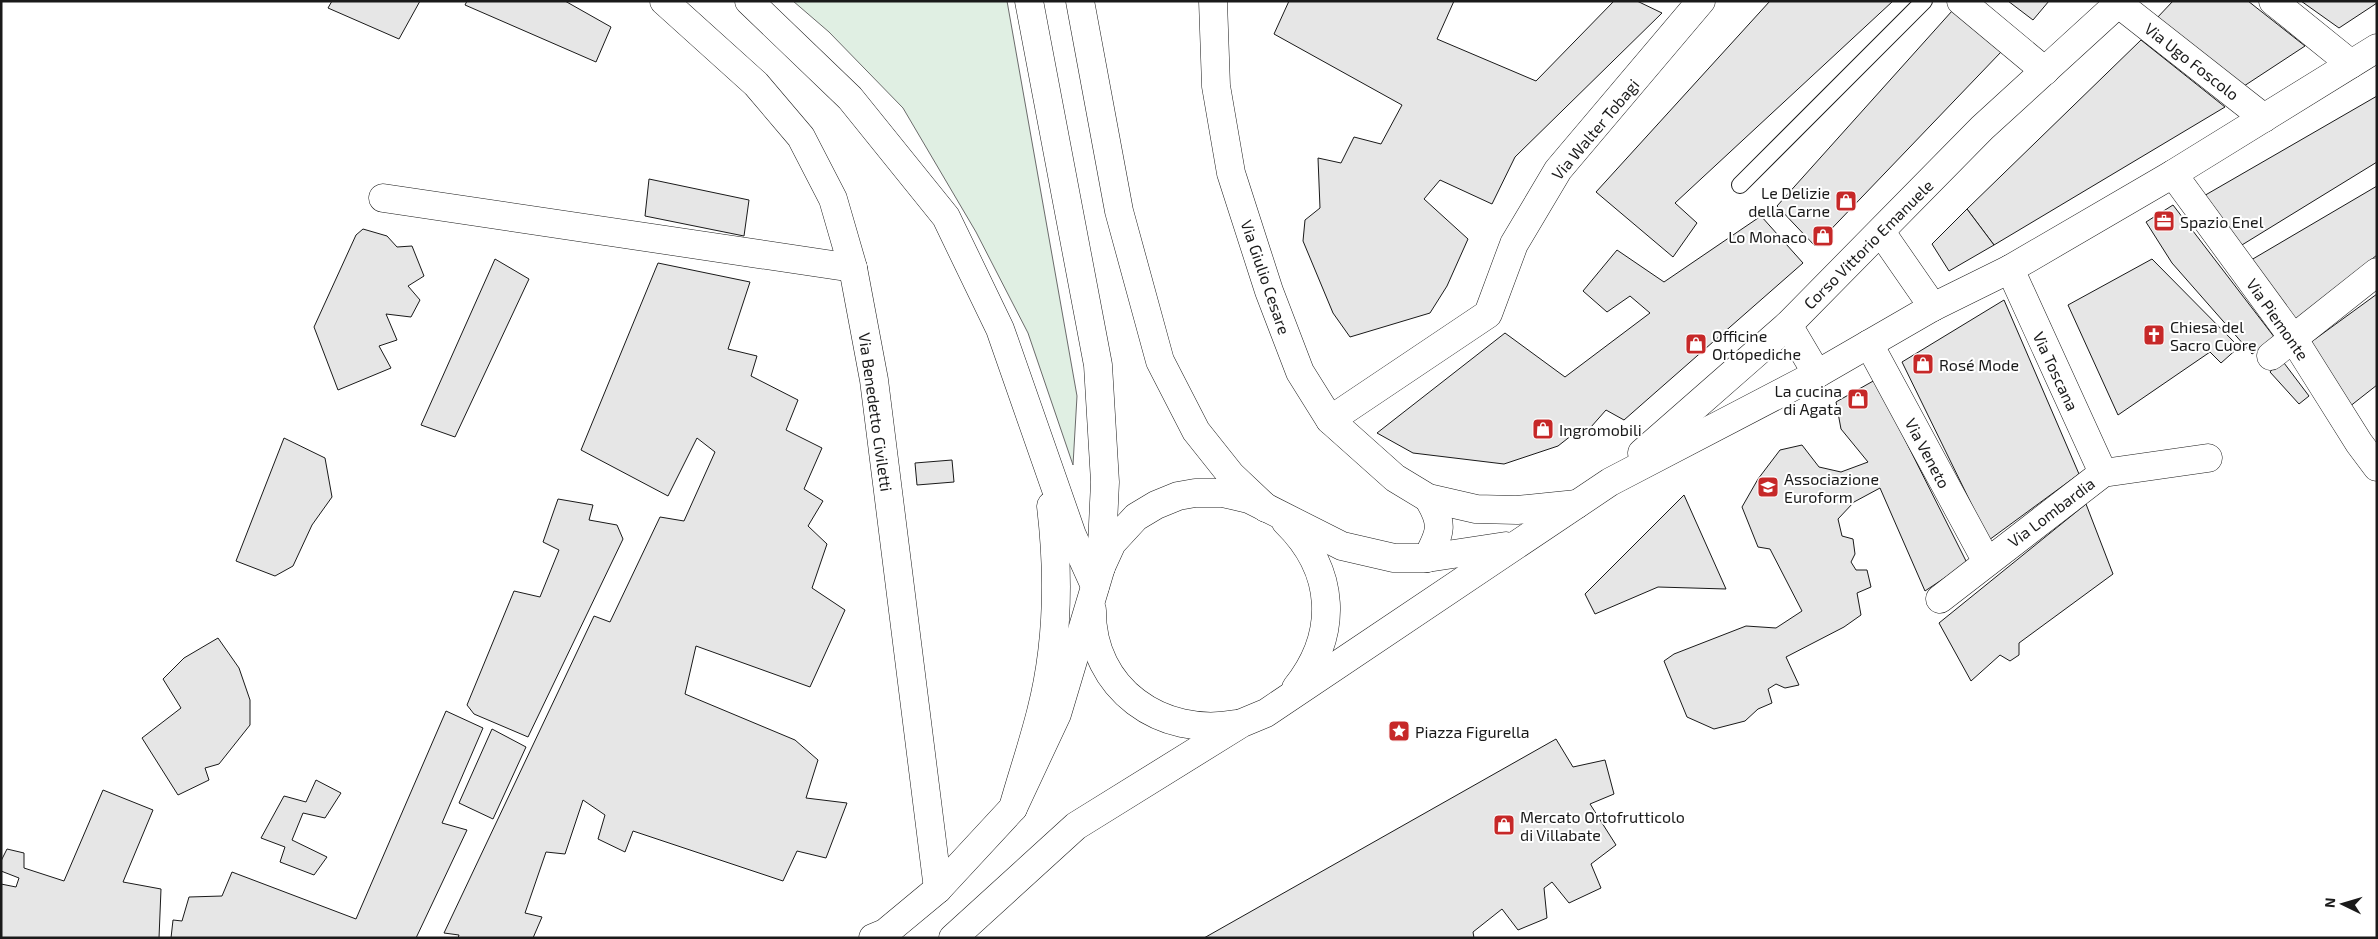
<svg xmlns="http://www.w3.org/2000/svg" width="2378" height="939" font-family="'Exo 2',sans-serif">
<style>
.green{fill:#e0efe3;stroke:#6a6a6a}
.building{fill:#e6e6e6;stroke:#1a1a1a}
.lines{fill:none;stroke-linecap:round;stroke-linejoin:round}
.service-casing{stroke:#1a1a1a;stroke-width:18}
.minor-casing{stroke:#1a1a1a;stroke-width:29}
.tertiary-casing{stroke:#1a1a1a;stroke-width:29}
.secondary-casing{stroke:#1a1a1a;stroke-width:29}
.primary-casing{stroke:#1a1a1a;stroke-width:29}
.motorway-casing{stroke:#1a1a1a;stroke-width:29}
.service{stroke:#fff;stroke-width:16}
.minor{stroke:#fff;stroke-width:28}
.tertiary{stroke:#fff;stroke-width:28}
.secondary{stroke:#fff;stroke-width:28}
.primary{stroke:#fff;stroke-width:28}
.motorway{stroke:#fff;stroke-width:28}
.labels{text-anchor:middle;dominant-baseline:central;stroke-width:4;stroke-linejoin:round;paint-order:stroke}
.street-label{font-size:16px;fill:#1a1a1a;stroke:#fff}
.poi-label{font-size:16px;fill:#1a1a1a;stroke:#fff;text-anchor:start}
</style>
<rect width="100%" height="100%" fill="#fff"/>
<path class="green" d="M793,1H1007L1077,396L1073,465L1028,333L976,232L903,108L829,32Z"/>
<g class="building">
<path d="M332,1H420L399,39L328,8Z"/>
<path d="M467,1H565L611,27L596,62L465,5Z"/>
<path d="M1289,1H1454L1437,39L1536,81L1614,1H1637L1662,13L1515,157L1492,204L1440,180L1424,199L1468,239L1447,286L1430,313L1350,337L1333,313L1303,241L1305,220L1320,208L1318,158L1341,163L1354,137L1381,144L1402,105L1274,34Z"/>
<path d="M1770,1H1893L1675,203L1697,223L1673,257L1596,192Z"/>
<path d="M2008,1H2049L2033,20Z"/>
<path d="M2173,1H2248L2305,46L2241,88L2156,19Z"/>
<path d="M2301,1H2377V3L2339,28Z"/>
<path d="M1952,11L2001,52L1815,246L1777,206Z"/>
<path d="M2141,40L2225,107L1994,245L1967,209Z"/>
<path d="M2377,96V162L2237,248L2202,197Z"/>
<path d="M649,179L749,200L744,236L645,216Z"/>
<path d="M2377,186V255L2291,323L2246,263Z"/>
<path d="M2173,205L2275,338L2252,354L2172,263L2146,222Z"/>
<path d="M1967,209L1994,245L1949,271L1932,244Z"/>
<path d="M1761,216L1803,263L1624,420L1606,410L1583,436L1572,435L1558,446L1504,464L1413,453L1377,433L1505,333L1565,377L1650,313L1630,296L1607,312L1583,291L1617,250L1664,282Z"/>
<path d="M363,229L387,236L397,247L412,246L424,276L408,286L420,300L411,317L386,314L397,340L379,346L391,368L338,390L314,327L356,235Z"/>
<path d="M495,259L529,279L455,437L421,425Z"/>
<path d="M2152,259L2239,347L2221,363L2210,352L2118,415L2068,305Z"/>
<path d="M658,263L750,282L728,349L757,356L751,376L798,400L786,430L822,448L804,489L823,501L808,526L827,544L812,588L845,610L810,687L696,646L685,694L795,740L818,760L806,798L847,803L826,858L797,851L783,881L633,831L625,852L598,839L605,815L583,800L565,854L546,852L525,913L542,917L533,938H458L459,935L444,933L594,616L610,622L660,517L684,521L715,452L697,438L668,496L581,450Z"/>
<path d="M2377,294V385L2349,407L2307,345Z"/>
<path d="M2004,300L2079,474L1989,540L1902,362Z"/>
<path d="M2281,359L2309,396L2299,404L2270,372Z"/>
<path d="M1875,380L1967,563L1925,591L1880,488L1854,502L1838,519L1842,536L1853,539L1855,554L1851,562L1856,570H1867L1871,587L1857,593L1861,615L1844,627L1786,657L1799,685L1785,688L1776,684L1768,689L1772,703L1758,709L1745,721L1714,729L1687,717L1664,661L1674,654L1746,626L1776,628L1802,611L1770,549L1758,547L1742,507L1758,479L1780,450L1802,445L1819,467L1841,472L1868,462L1841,429L1836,402Z"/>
<path d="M284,438L325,458L332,497L312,525L293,566L275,576L236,561Z"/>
<path d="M952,460L954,482L917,485L915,463Z"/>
<path d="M1684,495L1726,589L1658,587L1595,614L1585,594Z"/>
<path d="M558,499L593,505L589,520L617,525L623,539L528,737L474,714L467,705L514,591L540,597L559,550L543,542Z"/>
<path d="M2086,504L2113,574L2019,643V655L2010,661L2000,655L1971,681L1939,623Z"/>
<path d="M218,638L239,668L250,700V725L219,764L205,768L209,780L178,795L142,738L181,708L163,679L184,658Z"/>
<path d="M446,711L483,728L442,823L467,830L416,938H171L173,920L182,921L189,897L222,896L232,872L356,919Z"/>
<path d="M492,729L526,747L493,819L459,803Z"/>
<path d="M1556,739L1573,767L1605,760L1614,794L1590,804L1616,845L1591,864L1601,888L1569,903L1552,882L1544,888L1547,918L1518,930L1502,909L1473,932L1474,938H1204Z"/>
<path d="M316,780L341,793L325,818L303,813L292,840L327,857L314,875L280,862L285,847L261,838L284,796L306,802Z"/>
<path d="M103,790L153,810L123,882L161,889L159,938H1V884L16,887L19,878L1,871V861L7,849L24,853V868L64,881Z"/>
</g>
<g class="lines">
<g class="service-casing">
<path id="service" d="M1740,185L1924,1"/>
</g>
<g class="minor-casing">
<g id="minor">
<path d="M664,1L756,84L801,137L833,199L853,268L874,380L938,889"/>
<path d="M1961,1L2045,71"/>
<path d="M2273,1L2351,64"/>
<path d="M2119,4L2264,118"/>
<path d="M2173,174L2293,338L2359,443L2377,467"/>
<path d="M383,198L853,268"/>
<path d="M2010,269L2103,473"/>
<path d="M1869,344L1987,562"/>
<path d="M2271,356L2377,272"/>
<path d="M1330,420L1488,314L1514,244L1558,170L1701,1"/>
<path d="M1940,599L2103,473L2208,458"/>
</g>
</g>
<g class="tertiary-casing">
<g id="tertiary">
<path d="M1213,1L1216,86L1231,173L1269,291L1300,372L1330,420L1395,478L1428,498L1476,509L1517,510L1577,504"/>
<path d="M1427,558C1441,532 1444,524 1428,498"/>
</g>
</g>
<g class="secondary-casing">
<g id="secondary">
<path d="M1881,232L1933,307"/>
<path d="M1788,325L1817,374"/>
<path d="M1642,453L1788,325L1982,128L2121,1"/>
<path d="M1286,522C1336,571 1339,634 1296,688"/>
<path d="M1092,610C1091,689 1162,738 1236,724"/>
<path d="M873,938L885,933L938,889L1013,808L1057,714L1101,567L1112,543L1136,517L1156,505L1178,496L1195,493H1223L1249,499L1342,546L1394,558H1427L1506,546"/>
<path d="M953,938L1076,826L1242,723L1266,713L1610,482L1817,374L1933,307L2010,269L2173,174L2377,48"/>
</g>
</g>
<g class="primary-casing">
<g id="primary">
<path d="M1029,1L1098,365L1105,482L1101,567"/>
<path d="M1080,1L1119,211L1160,361L1196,431L1231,475L1266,508"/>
</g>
</g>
<g class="motorway-casing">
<g id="motorway">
<path d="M749,1L850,98L946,217L1000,329L1072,535L1095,586"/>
<path d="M1013,808C1022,776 1033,744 1041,712C1058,646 1059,573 1051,506"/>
</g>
</g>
<use href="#service" class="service"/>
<use href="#minor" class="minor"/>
<use href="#tertiary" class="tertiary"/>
<use href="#secondary" class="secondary"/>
<use href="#primary" class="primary"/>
<use href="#motorway" class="motorway"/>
</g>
<defs>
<g id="shop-square" transform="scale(1.125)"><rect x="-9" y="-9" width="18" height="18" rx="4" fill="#c62828" stroke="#fff"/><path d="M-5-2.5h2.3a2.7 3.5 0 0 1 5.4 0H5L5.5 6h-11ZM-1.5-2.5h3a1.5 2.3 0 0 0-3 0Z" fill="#fff"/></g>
<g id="office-square" transform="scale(1.125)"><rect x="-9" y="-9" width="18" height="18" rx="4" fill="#c62828" stroke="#fff"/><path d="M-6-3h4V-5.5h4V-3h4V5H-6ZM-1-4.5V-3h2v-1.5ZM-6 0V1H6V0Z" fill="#fff"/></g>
<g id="church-square" transform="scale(1.125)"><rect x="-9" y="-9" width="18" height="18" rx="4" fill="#c62828" stroke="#fff"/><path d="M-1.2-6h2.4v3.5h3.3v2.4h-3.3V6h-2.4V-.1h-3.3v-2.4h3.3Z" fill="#fff"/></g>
<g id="school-square" transform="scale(1.125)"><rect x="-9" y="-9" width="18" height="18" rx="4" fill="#c62828" stroke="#fff"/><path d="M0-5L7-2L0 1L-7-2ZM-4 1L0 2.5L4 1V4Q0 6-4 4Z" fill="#fff"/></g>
<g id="sight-square" transform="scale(1.125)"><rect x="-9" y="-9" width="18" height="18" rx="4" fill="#c62828" stroke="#fff"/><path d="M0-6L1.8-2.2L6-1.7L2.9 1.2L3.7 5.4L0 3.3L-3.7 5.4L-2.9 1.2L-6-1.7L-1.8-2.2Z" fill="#fff"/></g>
</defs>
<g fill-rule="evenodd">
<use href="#shop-square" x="1846" y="201"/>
<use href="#office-square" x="2164" y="221"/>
<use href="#shop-square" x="1823" y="236"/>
<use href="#church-square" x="2154" y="335"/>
<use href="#shop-square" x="1696" y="344"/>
<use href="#shop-square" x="1923" y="364"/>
<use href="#shop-square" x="1858" y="399"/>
<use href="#shop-square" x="1543" y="429"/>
<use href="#school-square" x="1768" y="487"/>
<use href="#sight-square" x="1399" y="731"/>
<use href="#shop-square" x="1504" y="825"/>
</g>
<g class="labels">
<g class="street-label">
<text transform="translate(2192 61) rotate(38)">Via Ugo Foscolo</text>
<text transform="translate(1595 129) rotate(-50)">Via Walter Tobagi</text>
<text transform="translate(1868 244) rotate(-45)">Corso Vittorio Emanuele</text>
<text transform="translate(1266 277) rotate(71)">Via Giulio Cesare</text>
<text transform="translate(2278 319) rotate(55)">Via Piemonte</text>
<text transform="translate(2056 371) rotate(65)">Via Toscana</text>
<text transform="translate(876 412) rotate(82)">Via Benedetto Civiletti</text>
<text transform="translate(1928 453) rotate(62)">Via Veneto</text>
<text transform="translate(2051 512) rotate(-37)">Via Lombardia</text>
</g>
<g class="poi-label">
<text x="1830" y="192" text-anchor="end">Le Delizie<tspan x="1830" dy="18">della Carne</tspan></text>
<text x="2180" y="221">Spazio Enel</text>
<text x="1807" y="236" text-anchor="end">Lo Monaco</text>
<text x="2170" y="326">Chiesa del<tspan x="2170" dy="18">Sacro Cuore</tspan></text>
<text x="1712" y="335">Officine<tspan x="1712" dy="18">Ortopediche</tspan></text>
<text x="1939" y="364">Rosé Mode</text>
<text x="1842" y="390" text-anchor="end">La cucina<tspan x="1842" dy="18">di Agata</tspan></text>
<text x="1559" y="429">Ingromobili</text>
<text x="1784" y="478">Associazione<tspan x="1784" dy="18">Euroform</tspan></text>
<text x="1415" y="731">Piazza Figurella</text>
<text x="1520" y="816">Mercato Ortofrutticolo<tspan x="1520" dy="18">di Villabate</tspan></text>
</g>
</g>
<rect width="2378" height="939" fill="none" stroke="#1a1a1a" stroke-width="5"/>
<g transform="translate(2343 904) rotate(275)" stroke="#ffffff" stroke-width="4" paint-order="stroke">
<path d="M0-4L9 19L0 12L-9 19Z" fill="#1a1a1a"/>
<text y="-8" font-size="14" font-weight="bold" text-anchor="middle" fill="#1a1a1a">N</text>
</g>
</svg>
